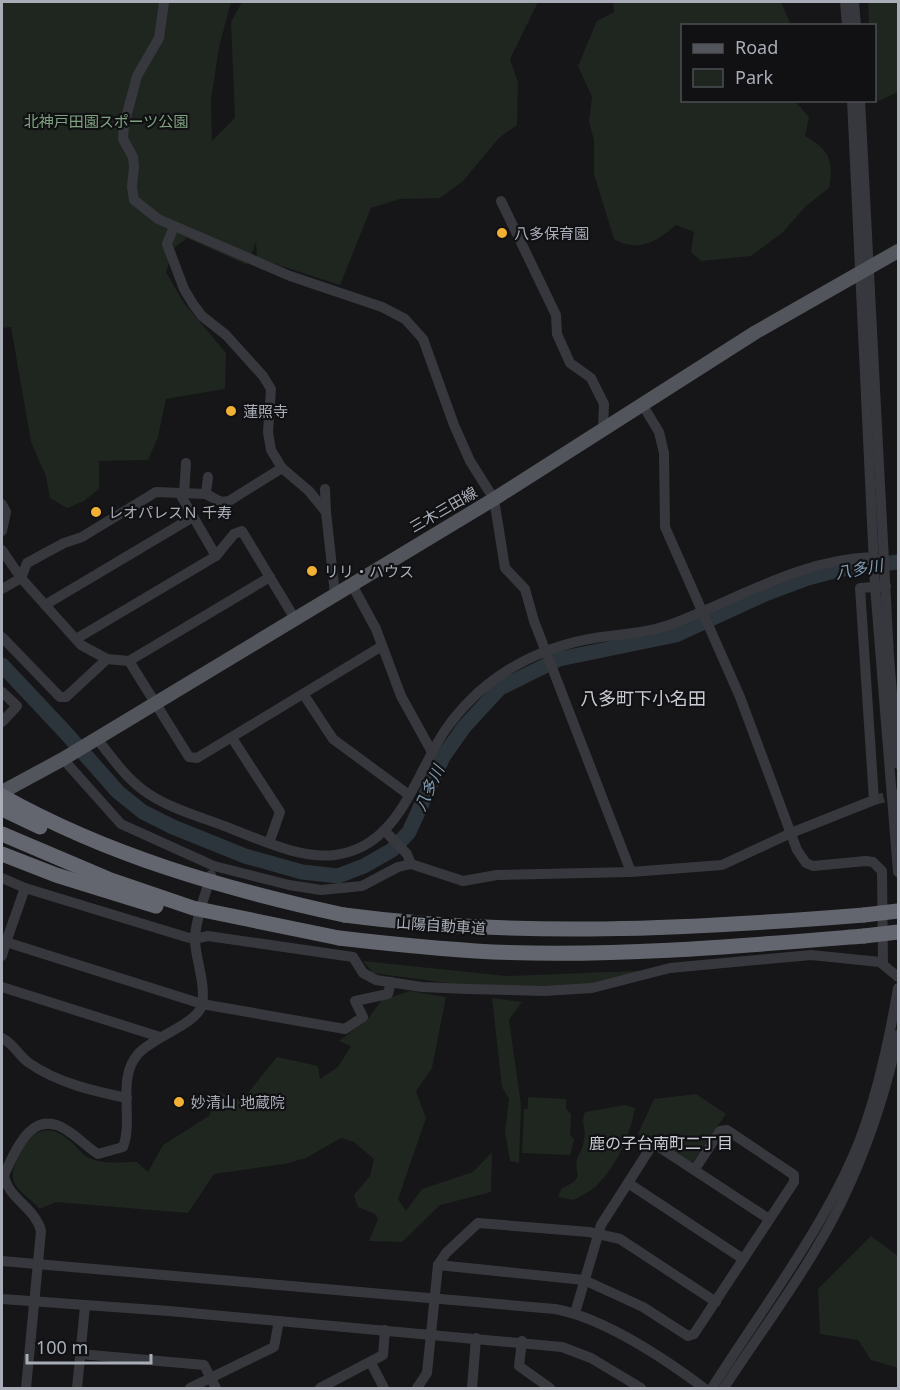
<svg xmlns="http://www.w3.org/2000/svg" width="900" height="1390" font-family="'Noto Sans','Noto Sans JP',sans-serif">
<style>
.green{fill:#1e261f}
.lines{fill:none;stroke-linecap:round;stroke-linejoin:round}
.river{stroke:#2c353c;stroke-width:15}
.minor-tunnel{stroke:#333438;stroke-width:10;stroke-dasharray:10 5;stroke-linecap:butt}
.minor{stroke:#37383d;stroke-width:10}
.major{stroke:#53555c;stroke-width:14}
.highway{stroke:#63666e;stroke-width:15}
.highway-bridge{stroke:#63666e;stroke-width:15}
.poi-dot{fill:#f2b134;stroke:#111113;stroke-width:2}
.labels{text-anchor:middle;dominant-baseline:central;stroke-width:4.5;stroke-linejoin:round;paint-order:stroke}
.park-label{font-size:15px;fill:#7fa381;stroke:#111113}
.poi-label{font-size:15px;fill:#a8adb8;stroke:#111113;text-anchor:start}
.street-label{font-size:15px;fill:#a8adb8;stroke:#111113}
.water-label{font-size:16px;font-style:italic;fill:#7f9bb3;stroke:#111113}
.neighbourhood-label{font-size:16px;fill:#c9ccd4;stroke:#111113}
.quarter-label{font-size:18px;fill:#c9ccd4;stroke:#111113}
</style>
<rect width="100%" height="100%" fill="#161618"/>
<g class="green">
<path d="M2,2H231L219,47L211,100L212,141L235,118L231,22L242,2H538L510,59L518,83L517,125L499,138L463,181L440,198L400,199L371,208L340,285L257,258L256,242L247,265L187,238L174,248L166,272L184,303L226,353L225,389L166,399L158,437L148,460L99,461V489L84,501L67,508L50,498L46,476L31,442L11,327L2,328Z"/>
<path d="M613,2H781L791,25L682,26V100L795,101L809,117L805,136C829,150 834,159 829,188L806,206L782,233L751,256L701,261L691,252L694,232L676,225C656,242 639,253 614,239L594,174V140L589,122L592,97L578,66L597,21L614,12Z"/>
<path d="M868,2H898V92L876,102L874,26L869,25Z"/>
<path d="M363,961L506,976L660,970L585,987L484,988L373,973Z"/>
<path d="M410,991L446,997L432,1068L416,1091L426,1118L398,1199L406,1211L422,1189L473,1172L492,1152L491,1192L440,1205L402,1242L369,1241L378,1219L375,1214L358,1207L354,1195L370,1176L374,1159L354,1142L341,1138L306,1158L284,1164L214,1174L188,1213L56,1202L40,1209C21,1190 4,1185 18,1158C30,1132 46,1120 70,1141C76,1145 81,1153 87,1157C101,1165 121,1162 137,1162L148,1172L163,1145L209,1116L219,1092L235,1099L244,1098L277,1057L318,1066L320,1079L338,1067L351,1046L339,1041L367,1020L382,1000Z"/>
<path d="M492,998L522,1002L509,1020L521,1105L519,1163L510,1161L505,1132L509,1099L502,1087Z"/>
<path d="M696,1094L726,1114L692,1163L652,1137L649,1140L638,1134L654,1099Z"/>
<path d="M528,1097L566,1099V1109L571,1114L570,1135L574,1139L570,1155L522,1153L524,1109H528Z"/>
<path d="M625,1105L635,1108C630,1135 618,1164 598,1184C592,1191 582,1195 574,1200L558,1197L561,1189L574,1182L578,1176C573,1153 581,1158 584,1140C587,1129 580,1123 585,1112Z"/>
<path d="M871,1236L898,1256V1368L871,1360L858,1340L820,1334L818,1289Z"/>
</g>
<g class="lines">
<path class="river" d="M2,665L65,732L118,792L143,812L173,827L245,856L302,872L338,876L364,866L392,850L409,832L443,757L464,727L500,688L559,659L676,635L765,594L808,578L842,569L898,562"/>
<path class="minor-tunnel" d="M874,800L898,794"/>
<g class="minor">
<path d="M164,2L159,38L137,76L124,125L123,139L133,157L134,167L132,187L134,200L158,219L290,276L382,307L405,319L423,339L454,425L470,461L494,499L505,568L525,589L534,621L631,872"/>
<path d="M845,2L847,26"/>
<path d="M854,2L856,26"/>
<path d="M852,100L875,586L898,872"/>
<path d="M860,100L889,657L898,764"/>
<path d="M501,201L556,315L557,334L570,363L591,378L604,404L603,429"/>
<path d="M174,226L167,244L184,289L193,304L202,316L226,335L263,376L271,389L268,432L271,450L282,468L309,491L326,512L335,594"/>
<path d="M642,404L659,432L664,453L665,527L740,697L797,850L806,863L813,866L866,861L873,862L882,871L883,964"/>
<path d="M325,489L326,512"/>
<path d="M180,494L216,556L234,534L242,531L295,619"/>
<path d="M184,494L186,463"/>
<path d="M206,494L208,477"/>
<path d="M2,504L6,512L2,531"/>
<path d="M2,550L21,578L81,645L107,659"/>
<path d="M351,583L376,629L401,696L432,752"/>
<path d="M2,589L21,578L27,563L64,543L82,537L156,492L206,494L221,502L229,501L282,468"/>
<path d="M45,605L193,517"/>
<path d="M2,637L60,697H66L107,659L129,661L189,757L197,758L382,646"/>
<path d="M76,639L216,556"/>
<path d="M129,661L270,577"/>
<path d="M2,692L17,706L2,722"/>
<path d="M304,695L333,739L409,795"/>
<path d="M232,738L280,812L269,843"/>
<path d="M97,739C111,756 125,777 143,790C170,810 206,818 237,831C265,842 303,859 335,855C400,847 415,774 446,729C461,708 481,688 502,674C532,654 566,642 601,637C624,634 646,633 669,625C737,600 800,559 874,557"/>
<path d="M63,759L121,824L214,866L289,885L321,890L362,886L398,867L411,864L463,881L497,875L631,872L722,865L791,833L874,800L860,588L886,586"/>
<path d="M384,830L407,854L411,864"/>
<path d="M2,878L25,888L186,937L194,939L208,936L353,957L363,973L376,980L422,987L467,989L545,991L592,988L670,968L811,955L880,962L898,977"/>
<path d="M2,941L6,942L25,888"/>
<path d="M2,956L6,942L202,1004L345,1029L363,1017L355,1001L388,994L391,982"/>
<path d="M2,987L160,1037"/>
<path d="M2,1038C14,1044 19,1056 29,1063C58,1083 93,1091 127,1098"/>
<path d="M628,1183L743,1259"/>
<path d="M2,1261L555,1309C604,1318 665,1359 704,1388"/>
<path d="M438,1265L584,1280L643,1307L688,1336L694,1334L794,1182V1175L727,1130L720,1131L695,1169"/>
<path d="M2,1299L169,1311L562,1347L591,1358L641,1388"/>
<path d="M575,1313L601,1225L651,1147L656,1145L769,1219"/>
<path d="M522,1341L519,1366L550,1388"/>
<path d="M80,1354L204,1365L216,1388"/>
<path d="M371,1363L384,1388"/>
<path d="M26,1388L41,1231C36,1208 7,1198 4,1175C16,1150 32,1106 68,1131C79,1138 87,1147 98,1154L123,1147C134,1118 116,1079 138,1054C153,1037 197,1024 202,1005C206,984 196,961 195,941C194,924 206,893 211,875"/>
<path d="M77,1388L85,1306"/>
<path d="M190,1388L274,1347L279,1321"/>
<path d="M320,1388L383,1355L385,1330"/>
<path d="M417,1388L427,1373L438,1265L446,1253L478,1223L589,1232L620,1239L716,1302"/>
<path d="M472,1388L476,1338"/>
<path d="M712,1388C760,1312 826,1225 859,1142C878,1093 889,1041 898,988"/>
<path d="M724,1388C763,1328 809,1268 841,1203C867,1149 886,1093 898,1035"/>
</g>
<path class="major" d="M2,792L63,759L494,499L756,332L898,251"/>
<g class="highway">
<path d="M344,915C518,938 690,929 864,915"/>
<path d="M339,938C390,944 441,949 493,952C617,957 741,946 864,936"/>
</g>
<g class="highway-bridge">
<path d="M2,796C109,856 225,889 344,915"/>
<path d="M2,809L40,827"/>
<path d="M2,834L108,879L193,908L339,938"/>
<path d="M2,854L56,875L156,906"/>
<path d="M864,915L898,911"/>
<path d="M864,936L898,932"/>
</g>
</g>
<g class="poi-dot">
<circle cx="502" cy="233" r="6"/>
<circle cx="231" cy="411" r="6"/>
<circle cx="96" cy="512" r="6"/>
<circle cx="312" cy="571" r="6"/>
<circle cx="179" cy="1102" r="6"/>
</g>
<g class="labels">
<g class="park-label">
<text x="106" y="121">北神戸田園スポーツ公園</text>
</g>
<g class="poi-label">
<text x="514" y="233">八多保育園</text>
<text x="243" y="411">蓮照寺</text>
<text x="108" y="512">レオパレスＮ 千寿</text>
<text x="324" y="571">リリ・ハウス</text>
<text x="191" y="1102">妙清山 地蔵院</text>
</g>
<g class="street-label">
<text transform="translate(443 509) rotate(-30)">三木三田線</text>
<text transform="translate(441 925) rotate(4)">山陽自動車道</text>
</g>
<g class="water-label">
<text transform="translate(859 569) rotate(-10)">八多川</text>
<text transform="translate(429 788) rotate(-65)">八多川</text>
</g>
<g class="neighbourhood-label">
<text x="661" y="1143">鹿の子台南町二丁目</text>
</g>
<g class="quarter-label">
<text x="643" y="698">八多町下小名田</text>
</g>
</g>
<rect width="900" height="1390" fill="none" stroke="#a8adb8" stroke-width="6"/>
<rect x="681" y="24" width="195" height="78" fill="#111113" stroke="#4d4f55" stroke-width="1.5"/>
<rect x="693" y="44" width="30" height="9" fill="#53555c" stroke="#4d4f55" stroke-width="1.5"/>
<text x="735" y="54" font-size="18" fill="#a8adb8">Road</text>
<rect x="693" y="69" width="30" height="18" fill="#1e261f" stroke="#4d4f55" stroke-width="1.5"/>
<text x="735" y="84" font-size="18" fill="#a8adb8">Park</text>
<path d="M27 1354v9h124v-9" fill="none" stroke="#a8adb8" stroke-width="3"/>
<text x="36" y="1354" font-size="18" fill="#a8adb8" stroke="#111113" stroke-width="4.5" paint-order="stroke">100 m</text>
</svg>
